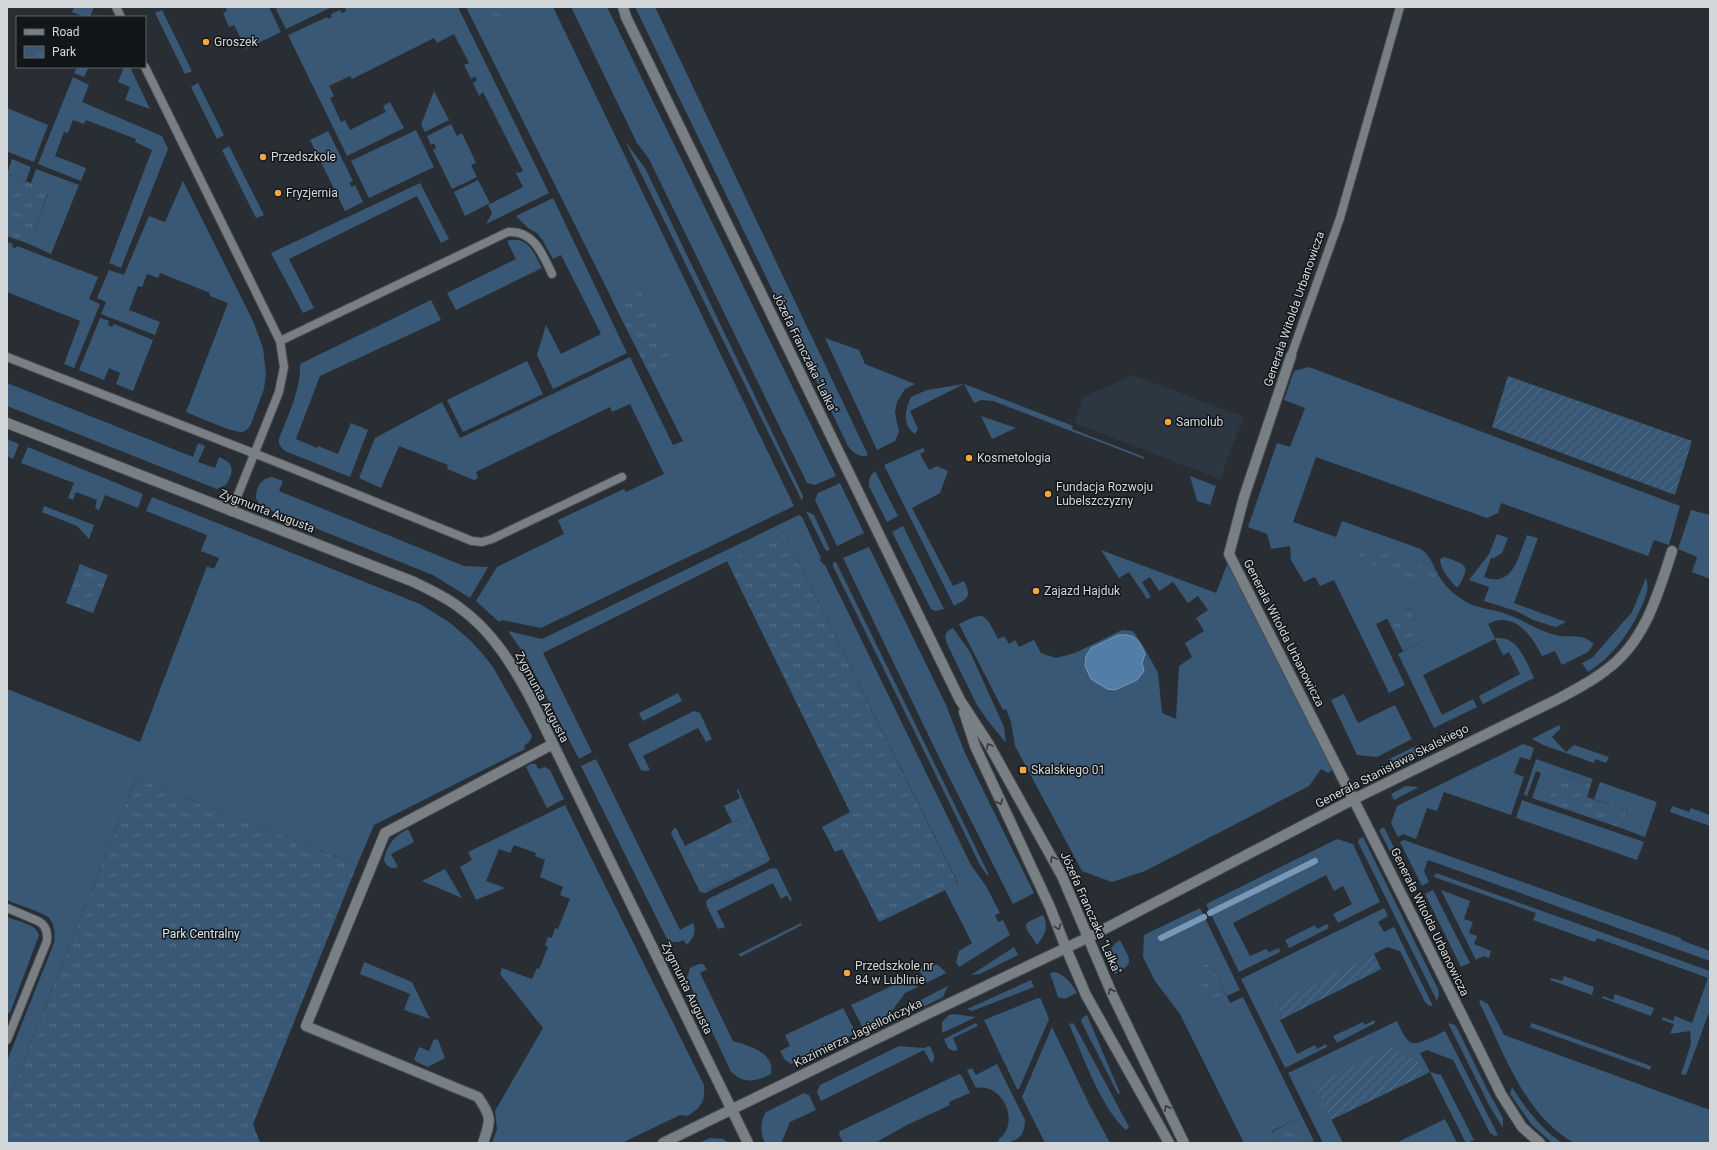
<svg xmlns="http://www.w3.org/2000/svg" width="1717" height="1150" font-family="Roboto,sans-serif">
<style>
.built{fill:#2c3741}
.grass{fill:#395875}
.park{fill:url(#park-tufts)}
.garden{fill:url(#garden-furrows)}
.water{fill:#517da7;stroke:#7898b6}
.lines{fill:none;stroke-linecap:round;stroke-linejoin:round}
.stream{stroke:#7898b6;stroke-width:6}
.lane-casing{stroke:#474c50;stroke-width:10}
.street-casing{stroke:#474c50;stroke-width:12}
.secondary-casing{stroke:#474c50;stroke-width:12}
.lane{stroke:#787f85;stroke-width:8}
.street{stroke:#787f85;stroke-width:10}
.secondary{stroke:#787f85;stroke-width:10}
.oneway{stroke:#363b3e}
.poi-dot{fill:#f3a443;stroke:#131618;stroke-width:1.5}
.labels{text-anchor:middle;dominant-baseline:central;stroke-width:3;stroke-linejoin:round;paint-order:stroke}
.poi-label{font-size:12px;fill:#d3d7da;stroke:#131618;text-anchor:start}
.street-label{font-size:12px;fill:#d3d7da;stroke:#131618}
.park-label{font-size:12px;fill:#d9e6f2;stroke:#131618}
</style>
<defs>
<pattern id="park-tufts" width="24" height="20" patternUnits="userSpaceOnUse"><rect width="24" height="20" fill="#395875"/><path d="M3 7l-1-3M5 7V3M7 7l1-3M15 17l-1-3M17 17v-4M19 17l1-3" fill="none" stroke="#556f88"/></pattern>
<pattern id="garden-furrows" width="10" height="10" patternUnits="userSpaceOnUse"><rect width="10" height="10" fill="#395875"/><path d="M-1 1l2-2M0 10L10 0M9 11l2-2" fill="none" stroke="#556f88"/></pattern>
</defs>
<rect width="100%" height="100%" fill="#282e33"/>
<path class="built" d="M1133,375L1244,417L1220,479L1074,423L1083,397Z"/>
<g class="grass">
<path d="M74,7H94L90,17H84L72,12Z"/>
<path d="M225,7H269L281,32L246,49L234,25L229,27L223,13L227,11Z"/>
<path d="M275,7H332L286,29Z"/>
<path d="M345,7H458L549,193L486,224L492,213L488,205L523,187L516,173L518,172L519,173L523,171L483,92L479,96L473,83L477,80L475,76L471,79L464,65L469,63L454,34L437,43L434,38L352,79L350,76L329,86L334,96L330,98L341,122L345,120L350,130L386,112L383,106L390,102L404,128L347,156L288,35L327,17L328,19L332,17L331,14L340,10L342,13L346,11Z"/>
<path d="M466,7H553L794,506L541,628L502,620L499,622L476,601L497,567L564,534L558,520L624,489L626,492L664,474L630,404L612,412L610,407L476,472L478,478L474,480L447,469L448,465L399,446L381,488L359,478L375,438L442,402L460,438L630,357L673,445L683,441Z"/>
<path d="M571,7H607L836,476L815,485L807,483L649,159L637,143Z"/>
<path d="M635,7H655L868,455C860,458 853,453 848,446Z"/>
<path d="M162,10L192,71L185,74L155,13Z"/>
<path d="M77,67H89L84,77L74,73Z"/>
<path d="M124,67H130L150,109L125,100L130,87L118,82Z"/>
<path d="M73,77L89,85L82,102L162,136L168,149L121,268L109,263L152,150L135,142L136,139L86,120L84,124L73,120L68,133L64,132L55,156L86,168L81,181L38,164Z"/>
<path d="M198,83L224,135L217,139L191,87Z"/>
<path d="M434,91L449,120L425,132L421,125Z"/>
<path d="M7,108L48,125L34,162L8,152L7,154Z"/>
<path d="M451,124L457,136L462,133L476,163L471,165L477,177L452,189L433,150L436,148L434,143L431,145L427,136Z"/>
<path d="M416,130L434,167L369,198L351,161Z"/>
<path d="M328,131L353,181L349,183L352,187L355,185L363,202L345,211L310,140Z"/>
<path d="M625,141L645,168L803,496L802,501Z"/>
<path d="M229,146L264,215L256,218L222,150Z"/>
<path d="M12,159L31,167L26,181L7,174Z"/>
<path d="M36,169L79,185L51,254L29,244L49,191L31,183Z"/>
<path d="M478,180L490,203L465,216L454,192Z"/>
<path d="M183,181L253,321L263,348L266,374L264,389L251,424C249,428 246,431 242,432C233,433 196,416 186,412L228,303L210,296V293L160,273L158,278L147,274L142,287L138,286L129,310L160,322L155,335L101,314L106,302L97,298L109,270L124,275L149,216L165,222Z"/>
<path d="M420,183L449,239L441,243L417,196L289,259L314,308L303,313L271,253Z"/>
<path d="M553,198L627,353L553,389L537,355L546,325L561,354L601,334L561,255L553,259L543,241L537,233L528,228L516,216Z"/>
<path d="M511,240C529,237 535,255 542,268L456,310L447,293L516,259L507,241Z"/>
<path d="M7,242L13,244L12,247L16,248L17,246L98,277L89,299L100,304L74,368L64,364L80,321L7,292Z"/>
<path d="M431,300L441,320L320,376L296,439L317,448L318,446L338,454L351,423L368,430L350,477L285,451C282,448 278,445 279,439C288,415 301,390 300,364Z"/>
<path d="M100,318L109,321L108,325L112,327L114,324L153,340L133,391L116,384L120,373L109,368L104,380L79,370Z"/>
<path d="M825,338L859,350L865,364L915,384L905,389L897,402L895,413L899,432L895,441L877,450Z"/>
<path d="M527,361L543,394L463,432L447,400Z"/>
<path d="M1309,367L1680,506L1669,545L1654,540L1648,556L1501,503L1498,513L1487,518L1316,457L1293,522L1336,537L1342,521L1421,549C1431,556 1433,566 1439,576C1446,588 1456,596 1468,603C1480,609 1494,609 1506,614C1524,620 1541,633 1560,636C1574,637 1583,634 1594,644L1588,652L1562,665L1555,651L1542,656C1531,635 1514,610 1488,624L1495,638C1519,636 1525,660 1534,678L1483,704L1479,696L1520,674L1509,652L1503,655L1495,639L1423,675L1442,715L1473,699L1477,707L1434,728L1398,654L1425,640L1409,608L1376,624L1405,685L1389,693L1334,580L1320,586L1315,577L1304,582L1291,560L1290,546L1271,549L1267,534L1248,527L1277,443L1290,447L1305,408L1284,400L1294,371Z"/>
<path d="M7,383L193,457L198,443L205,446L198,462L215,468L219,457C235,463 234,472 226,485L217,489L7,406Z"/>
<path d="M964,384L910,411L918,429L915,434C902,425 905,410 911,397L927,390L964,384L1068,424L1073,426L1072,429L1144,457V459L993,401L981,400L974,403Z"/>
<path d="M981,416L1016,428L992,439Z"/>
<path d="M7,439L19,444L13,459L7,456Z"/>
<path d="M28,447L143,494L138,508L105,495L99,510L95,508L97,500L76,492L73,500L68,498L74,483L21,463Z"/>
<path d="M923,448L925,451L920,454L929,470L937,466L948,471L940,493L912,508L953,586L964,581C972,597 968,598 954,606L884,465Z"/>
<path d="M875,471L898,516L887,522L869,486C868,480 870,475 875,471Z"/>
<path d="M1190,476L1216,486L1210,505L1197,501Z"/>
<path d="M272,477L283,481L279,491L464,566L488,567L470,598L433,575L260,506L256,498C256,487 261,478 272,477Z"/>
<path d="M840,483L864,533L837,546L815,500L818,493Z"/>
<path d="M152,497L420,604L449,622L471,641L481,652L493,667L532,736L530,741L524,746L525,749L374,825L357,865L136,778L7,1103V1061L54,943C55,934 55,924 48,917C41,912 16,904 7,900V689L140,742L207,566L214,569L219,558L201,551L207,535L146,511Z"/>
<path d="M44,506L94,525L89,539L77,526L42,512Z"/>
<path d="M1691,510L1710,515V579L1692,572L1697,557L1678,549Z"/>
<path d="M806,511L814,515L830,550L827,551L825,549Z"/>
<path d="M799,515L802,517L821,558L820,560L823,564L825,565L971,865L986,886L1000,913L995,915L998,922L1003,920L1010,935L959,967L956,962L959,951L972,943L945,890L958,883L784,533L543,653L592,752L579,759L525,655L508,631L542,639Z"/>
<path d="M903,526L944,609L935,611L931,609L892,532Z"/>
<path d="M1497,534L1508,538L1502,553L1494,558H1491L1484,577C1513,589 1519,555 1527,535L1538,538L1514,603L1566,622L1556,627L1552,626L1533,620L1516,611L1484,601L1489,587L1469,580L1489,554Z"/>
<path d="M869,547L946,705L965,753L988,800L1034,893L1013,904L937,753L843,558Z"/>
<path d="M1101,550L1216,593L1228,562L1334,769L1328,773L1321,769L1309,786L1145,871L1112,882L1082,871L1015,746L1011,722L1006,709L1003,710L959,624C986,610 985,614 998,639L1004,636L1009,644L1015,640L1019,647L1034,640L1041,653L1056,658L1075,653L1122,630L1133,631L1145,649L1158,673L1162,713L1176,719L1179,666L1192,657L1185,643L1204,631L1196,618L1208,610L1198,596L1188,603L1173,582L1159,591L1150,577L1142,582L1151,597L1147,599L1129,572L1119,578Z"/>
<path d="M1444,557C1464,564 1473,564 1458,587H1456C1450,580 1440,569 1440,559Z"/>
<path d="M836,562L989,875H987L980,865L833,566V563Z"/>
<path d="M1646,578C1650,589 1645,598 1641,608C1629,634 1613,656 1588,672L1582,663L1593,657L1632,612Z"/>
<path d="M953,628L970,652L1004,727L1006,743L988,721L977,705L948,646C944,637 944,632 953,628Z"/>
<path d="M678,693L682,701L643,721L639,713Z"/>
<path d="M1344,694L1358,723L1395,705L1412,739L1377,757L1357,755L1331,700Z"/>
<path d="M694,711L700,713L712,739L706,742L698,728L643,756L650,770L645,771L641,770L628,744Z"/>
<path d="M1559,725L1561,728L1552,737L1566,752L1574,745L1609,757L1606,763L1595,759L1594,763L1543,745L1532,739Z"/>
<path d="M1523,744L1534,748L1530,760L1520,757L1514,773L1524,777L1511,815L1444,792L1437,811L1427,808L1416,839L1403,834L1398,837L1391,823L1397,806Z"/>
<path d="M1416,746V756L1408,764H1401L1387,760Z"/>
<path d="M596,759L680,930L693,923C697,931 693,940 686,945L684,940C677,943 670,944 666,937L581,766Z"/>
<path d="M1536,759L1593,779L1591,784L1557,772L1547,803L1532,798L1541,773L1536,771L1527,796L1524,795Z"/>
<path d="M531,764H536L538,769L545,767L550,770L564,799L547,808L526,767Z"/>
<path d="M1600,782L1657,802L1645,837L1621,828L1627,811L1594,799Z"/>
<path d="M1406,786L1419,787L1394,800L1391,794Z"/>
<path d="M738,789L770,859L768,862L705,893L700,892L671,833L674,828H676L707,890L766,861L744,816L732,822L724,806L740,798L737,790Z"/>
<path d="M1522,800L1644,842L1637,860L1516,818Z"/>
<path d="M565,805L704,1085C705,1103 702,1106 688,1116L680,1115L622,1143H492L497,1129L495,1111L543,1028L500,974L502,968L532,979L537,968L539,969L548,947L545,945L548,937L552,938L555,928L558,929L570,899L560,895L563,887L540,877L545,860L535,856L536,853L514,845L510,853L499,849L486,881L505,888L476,900L460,867L472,860L468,852Z"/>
<path d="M1672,806L1689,812L1691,808L1710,815V826L1670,812Z"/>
<path d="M1384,827L1401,862L1394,859L1379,830Z"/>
<path d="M408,829L414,842L391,854L398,867C391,870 385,866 384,859C388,844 394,836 408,829Z"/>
<path d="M1363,837L1438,989L1439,995L1437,1001L1358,842L1359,839Z"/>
<path d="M1337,839L1353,844L1380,902L1338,923L1333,914L1352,904L1343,886L1334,891L1326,875L1233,923L1250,956L1266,949L1269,952L1279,948L1280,952L1239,972L1206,904Z"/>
<path d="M1404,840L1681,938V940L1710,951V961L1428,860L1424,871L1429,882L1422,886L1400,842Z"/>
<path d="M774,868L777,869L792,900L790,901L787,895L781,899L773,883L717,911L725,927L719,929L717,927L707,907L706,902L708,899L769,869Z"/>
<path d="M445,869L462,898L422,881Z"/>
<path d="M1436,873L1710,971V1010L1686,1075L1681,1074L1691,1044L1690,1031L1670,1034L1674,1024L1662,1020L1663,1017L1673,1021L1675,1016L1692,1023L1708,978L1597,938L1595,942L1533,920L1536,913L1434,877Z"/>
<path d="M1433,890L1470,963L1461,967L1425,894Z"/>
<path d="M1441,890L1470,901L1464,919L1473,922L1469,933L1477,936L1474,944L1491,951L1489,958L1483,956L1476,960Z"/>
<path d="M1200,908L1240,990L1227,996L1210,963L1195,970L1214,1010L1243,997L1314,1141L1309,1143L1296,1119L1272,1131L1278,1143H1244L1180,1014L1155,981L1143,957L1144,935Z"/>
<path d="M1384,908L1388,916L1378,922L1384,932L1394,927L1433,1006H1429L1425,1002L1400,951L1387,947L1374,954L1381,969L1280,1020L1297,1054L1315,1045L1317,1049L1326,1044L1327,1047L1285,1068L1241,979Z"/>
<path d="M1043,915C1049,927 1045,935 1037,945L1027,930L1026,925L1028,922Z"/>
<path d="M7,917C16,921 37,924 39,935L10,1013L7,1012Z"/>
<path d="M801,923L802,925L740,957L739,954Z"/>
<path d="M1327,924L1329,928L1289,948L1285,940L1315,925L1317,929Z"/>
<path d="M1120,940C1129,959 1137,963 1115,974C1109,962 1105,949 1120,940Z"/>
<path d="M1014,947L1018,955L980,974L971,975Z"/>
<path d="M364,962L412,982L430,1019L404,1010L410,994L360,974Z"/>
<path d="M699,964H703L707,969L700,973L733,1041C749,1046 775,1052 771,1074C756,1082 744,1084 731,1072L687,978L690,968Z"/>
<path d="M934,964L938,965L946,973L926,983L919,969Z"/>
<path d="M1054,972C1066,975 1071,983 1077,993L1064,999L1058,997L1050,973Z"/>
<path d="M913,976L918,987L905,993L887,1018L863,1028L851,1005Z"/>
<path d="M1564,976L1594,987L1592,995L1550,980L1551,978L1562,981Z"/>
<path d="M1031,980L1034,987L972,1011L967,1009Z"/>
<path d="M948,986L943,997L905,1016L911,1005Z"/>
<path d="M1615,994L1654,1008L1651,1016L1602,998L1603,996L1613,1000Z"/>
<path d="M1038,998L1041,999L1049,1019L1019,1089H1017L984,1020Z"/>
<path d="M1481,1000L1488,1004L1504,1035L1710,1110V1143H1574C1523,1114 1504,1052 1479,1002Z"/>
<path d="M843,1008L856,1033L791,1064L785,1060L780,1051L790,1046L785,1035Z"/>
<path d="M953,1014L976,1017L942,1033V1022L949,1015Z"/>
<path d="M1087,1015L1120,1093L1118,1094L1081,1021L1082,1018Z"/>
<path d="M1374,1020L1375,1023L1337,1043L1333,1036L1363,1022L1365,1025Z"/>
<path d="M1397,1021C1400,1027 1404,1038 1410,1042C1416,1047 1438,1034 1445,1031L1498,1135L1495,1136L1490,1133L1453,1060L1427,1050L1420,1053L1430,1072L1331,1119L1343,1143H1323L1288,1073Z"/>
<path d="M976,1023L978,1026L953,1038L958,1050L953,1051L948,1048L944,1039Z"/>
<path d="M1072,1023L1074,1024L1129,1127L1126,1130C1101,1108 1083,1056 1069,1024Z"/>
<path d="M1448,1023L1455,1025L1457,1028L1488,1091L1503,1118V1128L1490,1107Z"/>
<path d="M1532,1023L1651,1066L1650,1070L1530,1027Z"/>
<path d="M1052,1027L1089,1104L1110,1143H1045L1022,1097Z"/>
<path d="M434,1039L438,1040L445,1058L428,1067L417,1062L414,1059L419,1047L429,1051Z"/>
<path d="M899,1046L924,1048L930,1046L934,1055V1060L931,1063L924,1050L821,1101L817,1092L820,1085Z"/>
<path d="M997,1064L1025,1120C1025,1138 1015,1143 999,1143L998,1140C1021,1124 1004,1083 976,1088L967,1070L972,1068L976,1075Z"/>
<path d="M1430,1072L1441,1075L1474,1140L1466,1143Z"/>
<path d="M959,1074L962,1076L970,1093L949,1102L950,1105L907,1125L875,1143H843L839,1134L840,1131Z"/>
<path d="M1512,1087C1526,1109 1540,1128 1562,1143H1552L1531,1124L1510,1094Z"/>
<path d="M804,1093L809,1095L816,1110L790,1122L782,1141L783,1143H765C760,1132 760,1122 766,1112Z"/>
<path d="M1445,1119L1457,1143H1396Z"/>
<path d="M710,1138L723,1139L729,1143H699Z"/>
</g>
<g class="park">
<path d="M475,7H505L507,12L484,24Z"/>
<path d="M7,174L49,190L29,244L7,236Z"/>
<path d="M638,286L674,358L648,371L612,300Z"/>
<path d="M784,533L958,884L879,922L842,849L835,852L822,827L850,812L727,561Z"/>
<path d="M1363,545L1437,572L1431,586L1358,559Z"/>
<path d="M80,564L108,575L93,613L66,603Z"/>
<path d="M1409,608L1425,640L1403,651L1387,618Z"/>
<path d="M1557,772L1591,784L1587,797L1627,811L1621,828L1547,803Z"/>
<path d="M136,778L357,865L253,1124L260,1143H7V1103Z"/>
<path d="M744,816L767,861L706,890L685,846Z"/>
<path d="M1210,962L1230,1003L1214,1010L1194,970Z"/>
<path d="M1296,1119L1309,1143H1278L1272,1132Z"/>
</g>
<g class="garden">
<path d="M1508,376L1692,441L1675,495L1492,427Z"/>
<path d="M1374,954L1381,969L1282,1019L1275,1004Z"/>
<path d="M1391,1047L1417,1060L1424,1075L1331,1120L1314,1085Z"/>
</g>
<path class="water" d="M1118,635C1135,634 1138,638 1145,654L1142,663L1144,671L1137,680L1115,690L1107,689L1091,679L1085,666L1086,656L1091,648Z"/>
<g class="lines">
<g class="stream">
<path d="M1210,913L1315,861"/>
<path d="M1161,938L1204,917"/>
</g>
<g class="lane-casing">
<g id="lane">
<path d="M116,7L121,17"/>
<path d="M145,67L280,341L284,367L279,392L231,512"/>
<path d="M280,341L508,232C534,230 543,255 552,274"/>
<path d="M1291,356L1340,218L1400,7"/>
<path d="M7,357L284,465L472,541L482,542L492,539L622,477"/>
<path d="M7,908L38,921C46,925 48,932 47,941L7,1040"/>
</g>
</g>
<g class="street-casing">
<g id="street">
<path d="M1291,356L1244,497L1229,554C1320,734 1412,913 1501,1094L1522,1127L1540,1143"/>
<path d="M7,423L414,582C430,590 446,597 460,608C492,631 512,664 531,699L748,1143"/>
<path d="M483,1143C491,1120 492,1117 478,1097L306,1026L385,833L553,744"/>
<path d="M663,1143L923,1016L1089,937L1354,799L1556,700C1573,691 1591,682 1606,670C1645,642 1658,594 1672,551"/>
</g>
</g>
<g class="secondary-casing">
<g id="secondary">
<path d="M623,7L626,17L960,700L988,743L1062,876L1112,994L1184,1143"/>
<path d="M964,712L975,746L1050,907L1066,948L1086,995L1169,1143"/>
</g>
</g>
<use href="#lane" class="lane"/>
<use href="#street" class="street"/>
<use href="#secondary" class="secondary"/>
</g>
<defs><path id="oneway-chevron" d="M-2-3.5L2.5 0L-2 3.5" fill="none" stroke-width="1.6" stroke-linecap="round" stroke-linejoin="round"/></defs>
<g class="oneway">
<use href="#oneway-chevron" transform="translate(989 746) rotate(-120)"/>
<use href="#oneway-chevron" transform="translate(1000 802) rotate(65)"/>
<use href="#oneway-chevron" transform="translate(1053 859) rotate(-119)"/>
<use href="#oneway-chevron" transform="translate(1058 927) rotate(70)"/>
<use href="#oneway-chevron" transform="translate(1111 991) rotate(-113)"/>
<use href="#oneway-chevron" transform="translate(1167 1108) rotate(-116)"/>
</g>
<g class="poi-dot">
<circle cx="206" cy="42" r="4"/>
<circle cx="263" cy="157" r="4"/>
<circle cx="278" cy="193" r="4"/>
<circle cx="1168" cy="422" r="4"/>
<circle cx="969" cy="458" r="4"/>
<circle cx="1048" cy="494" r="4"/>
<circle cx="1036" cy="591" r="4"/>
<rect x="1019" y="766" width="8" height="8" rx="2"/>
<circle cx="847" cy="973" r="4"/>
</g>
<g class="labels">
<g class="poi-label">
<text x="214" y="42">Groszek</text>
<text x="271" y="157">Przedszkole</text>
<text x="286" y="193">Fryzjernia</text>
<text x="1176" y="422">Samolub</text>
<text x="977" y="458">Kosmetologia</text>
<text x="1056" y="487">Fundacja Rozwoju<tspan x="1056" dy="14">Lubelszczyzny</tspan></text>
<text x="1044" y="591">Zajazd Hajduk</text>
<text x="1031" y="770">Skalskiego 01</text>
<text x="855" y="966">Przedszkole nr<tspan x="855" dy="14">84 w Lublinie</tspan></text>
</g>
<g class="street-label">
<text transform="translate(1294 309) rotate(-71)">Generała Witolda Urbanowicza</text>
<text transform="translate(805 353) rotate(64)">Józefa Franczaka "Lalka"</text>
<text transform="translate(267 511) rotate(21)">Zygmunta Augusta</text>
<text transform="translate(1284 633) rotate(63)">Generała Witolda Urbanowicza</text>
<text transform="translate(542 697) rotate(62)">Zygmunta Augusta</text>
<text transform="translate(1392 766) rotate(-27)">Generała Stanisława Skalskiego</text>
<text transform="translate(1091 913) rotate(66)">Józefa Franczaka "Lalka"</text>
<text transform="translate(1430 922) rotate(64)">Generała Witolda Urbanowicza</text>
<text transform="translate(687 988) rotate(64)">Zygmunta Augusta</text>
<text transform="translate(858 1033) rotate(-26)">Kazimierza Jagiellończyka</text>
</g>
<g class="park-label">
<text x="201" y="934">Park Centralny</text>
</g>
</g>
<rect width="1717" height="1150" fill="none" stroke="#d3d7da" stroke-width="16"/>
<rect x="16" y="16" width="130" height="52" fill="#131618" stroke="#606366"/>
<rect x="24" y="29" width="20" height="6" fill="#787f85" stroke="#606366"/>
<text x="52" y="36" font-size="12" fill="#d3d7da">Road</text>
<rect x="24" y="46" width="20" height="12" fill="url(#park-tufts)" stroke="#606366"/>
<text x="52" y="56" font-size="12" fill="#d3d7da">Park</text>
</svg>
